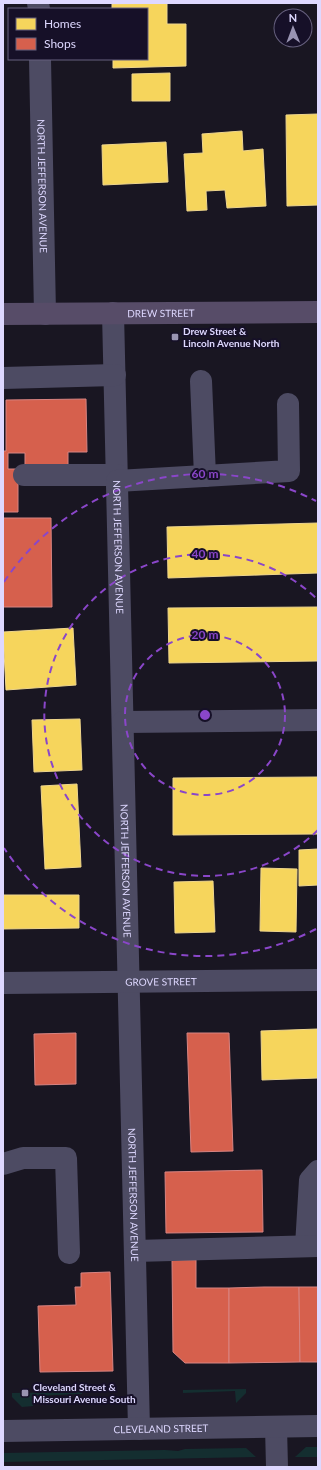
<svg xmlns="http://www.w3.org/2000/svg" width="321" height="1470" font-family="Lato,sans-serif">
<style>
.green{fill:#142e30}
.homes{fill:#f6d55c;stroke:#efd68d}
.shops{fill:#d6604d;stroke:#d88482}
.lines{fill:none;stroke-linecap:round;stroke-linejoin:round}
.minor{stroke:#4d4b63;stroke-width:22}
.major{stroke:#574c68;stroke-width:22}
.ring{fill:none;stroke:#8a46c9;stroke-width:2;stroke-dasharray:7 5}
.poi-dot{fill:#9994b2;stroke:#161028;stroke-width:1.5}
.labels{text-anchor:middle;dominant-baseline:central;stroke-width:4;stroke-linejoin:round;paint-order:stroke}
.street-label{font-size:10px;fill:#ded8ff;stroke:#161028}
.poi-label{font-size:10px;font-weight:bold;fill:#ded8ff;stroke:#161028;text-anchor:start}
.centre{fill:#8a46c9;stroke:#161028;stroke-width:2}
.ring-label{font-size:12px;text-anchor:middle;font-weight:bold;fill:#8a46c9;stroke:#161028;stroke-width:4;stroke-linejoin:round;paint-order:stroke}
</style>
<rect width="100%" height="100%" fill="#191622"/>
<g class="green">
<path d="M246,1389V1393L236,1403L235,1391L183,1393V1390Z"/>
<path d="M82,1392V1394L32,1396L33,1406L22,1407L12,1397V1393Z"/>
<path d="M306,1447H318V1457H295Z"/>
<path d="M246,1448L256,1457L3,1462V1453L165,1450L178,1451L185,1449Z"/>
</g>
<g class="homes">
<path d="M167,3V24H186V66L113,68V59H147V9H112V4Z"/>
<path d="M170,73V101H132V74Z"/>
<path d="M318,114V205L287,206L286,115Z"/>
<path d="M242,131L243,151L263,149L266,206L227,208L225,190L206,191L207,210L187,211L184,154L203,153L202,134Z"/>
<path d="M166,142L168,182L103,185L102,145Z"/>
<path d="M318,523V573L168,578L167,527Z"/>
<path d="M318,607V661L169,663L168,608Z"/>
<path d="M73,628L76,685L6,690L3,632Z"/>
<path d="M80,719L82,770L34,772L32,720Z"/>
<path d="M318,777V834L173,835V778Z"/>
<path d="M77,784L81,867L45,869L41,786Z"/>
<path d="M318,849V885L299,886V850Z"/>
<path d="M261,868L297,869L296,932L260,931Z"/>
<path d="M213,881L215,932L175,933L174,882Z"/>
<path d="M3,895H79V928L3,929Z"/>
<path d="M318,1029V1078L262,1080L261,1031Z"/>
</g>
<g class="shops">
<path d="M86,399L87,452H68V465H25V453H8V469H18V512H3V451H6V400Z"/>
<path d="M3,518H51L52,607H3Z"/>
<path d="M76,1033V1084L35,1085L34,1034Z"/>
<path d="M187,1033H229L233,1151L191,1152Z"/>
<path d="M262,1170L263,1232L166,1233L165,1172Z"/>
<path d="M172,1260H196V1288H229V1363H185L173,1352Z"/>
<path d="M110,1272L113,1371L40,1372L38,1306L76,1305L75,1287H81V1273Z"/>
<path d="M264,1287H299L300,1362L229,1363V1288Z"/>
<path d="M299,1287H318V1362H300Z"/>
</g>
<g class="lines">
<g class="minor">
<path d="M38,3L39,9"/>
<path id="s1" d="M40,59L45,314"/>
<path id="s2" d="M113,313L139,1429"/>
<path d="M3,378L115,375"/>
<path d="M201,381L205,476"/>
<path d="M24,475H117"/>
<path d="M117,481L289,471L288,404"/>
<path d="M123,722L318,720"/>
<path id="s3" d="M3,983L318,980"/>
<path d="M3,1164L23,1158H66L69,1253"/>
<path d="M306,1246L310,1180L318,1171"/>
<path d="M135,1251L318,1246"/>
<path d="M276,1427L277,1467"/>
<path id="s4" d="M3,1431L318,1426"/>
</g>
<path class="major" id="s5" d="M3,314L318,312"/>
</g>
<g class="ring">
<circle cx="205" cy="715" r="80"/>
<path d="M318 830A161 161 0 1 1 318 600"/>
<path d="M316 929A241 241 0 0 1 4 848M4 582A241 241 0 0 1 316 501"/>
</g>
<g class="poi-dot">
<rect x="171" y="333" width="8" height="8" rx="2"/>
<rect x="21" y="1389" width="8" height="8" rx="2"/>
</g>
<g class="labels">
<g class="street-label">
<text stroke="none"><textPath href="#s1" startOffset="127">NORTH JEFFERSON AVENUE</textPath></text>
<text stroke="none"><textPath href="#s5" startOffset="158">DREW STREET</textPath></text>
<text stroke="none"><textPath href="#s2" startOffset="234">NORTH JEFFERSON AVENUE</textPath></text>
<text stroke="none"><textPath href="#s2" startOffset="558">NORTH JEFFERSON AVENUE</textPath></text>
<text stroke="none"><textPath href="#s3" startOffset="158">GROVE STREET</textPath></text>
<text stroke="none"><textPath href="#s2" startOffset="882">NORTH JEFFERSON AVENUE</textPath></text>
<text stroke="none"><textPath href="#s4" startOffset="158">CLEVELAND STREET</textPath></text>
</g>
<g class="poi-label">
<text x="183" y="331">Drew Street &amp;<tspan x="183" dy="12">Lincoln Avenue North</tspan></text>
<text x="33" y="1387">Cleveland Street &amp;<tspan x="33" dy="12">Missouri Avenue South</tspan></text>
</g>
</g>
<circle cx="205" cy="715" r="6" class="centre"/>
<g class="ring-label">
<text x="205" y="478">60 m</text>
<text x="205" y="558">40 m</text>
<text x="205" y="639">20 m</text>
</g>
<rect width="321" height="1470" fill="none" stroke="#ded8ff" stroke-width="8"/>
<rect x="8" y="8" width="140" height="52" fill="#161028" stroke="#66607e"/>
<rect x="16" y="18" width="20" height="12" fill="#f6d55c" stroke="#66607e"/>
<text x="44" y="28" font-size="12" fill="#ded8ff">Homes</text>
<rect x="16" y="38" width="20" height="12" fill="#d6604d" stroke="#66607e"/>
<text x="44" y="48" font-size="12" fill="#ded8ff">Shops</text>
<g transform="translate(293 28) rotate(359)"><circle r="19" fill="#161028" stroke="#66607e"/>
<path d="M0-3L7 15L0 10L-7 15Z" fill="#9994b2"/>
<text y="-6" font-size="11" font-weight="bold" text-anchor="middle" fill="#ded8ff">N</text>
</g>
</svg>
